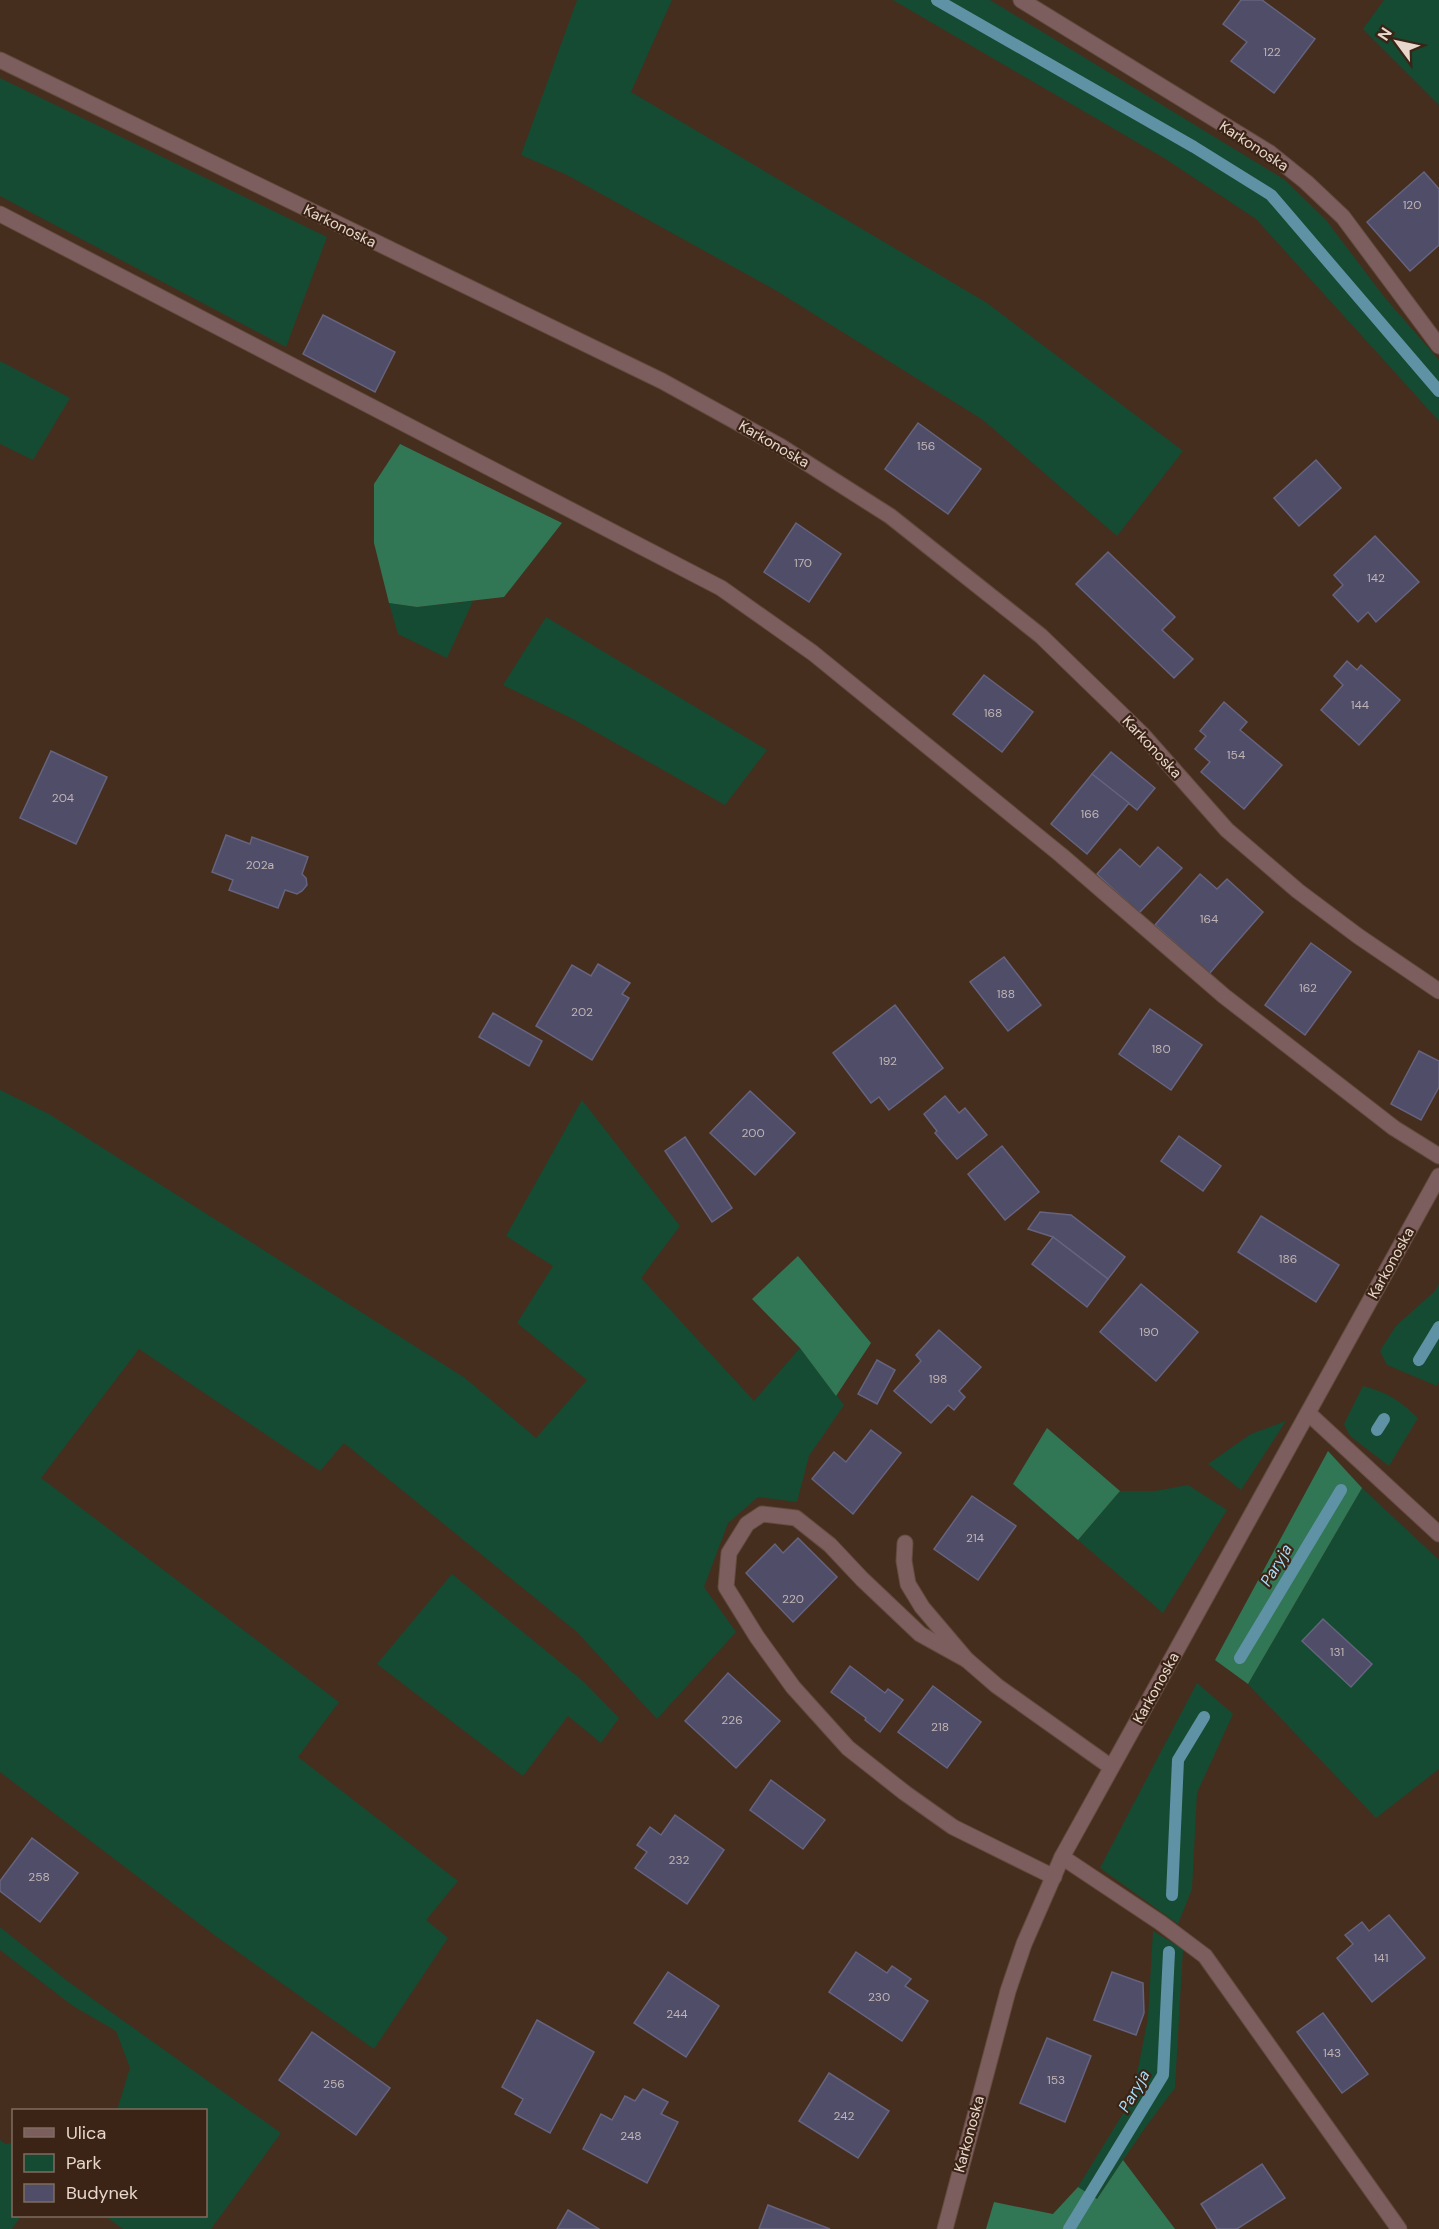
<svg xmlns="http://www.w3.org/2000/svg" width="1439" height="2229" font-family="'DM Sans',sans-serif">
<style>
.green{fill:#154b32}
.forest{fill:#327755}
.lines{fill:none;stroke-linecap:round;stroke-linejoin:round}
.stream{stroke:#5f92a5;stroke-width:12}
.building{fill:#4f4d67;stroke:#65637f;stroke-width:1.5}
.service-casing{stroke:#634c3e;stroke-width:17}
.minor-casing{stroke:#634c3e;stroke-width:17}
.tertiary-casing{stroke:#634c3e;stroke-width:17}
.service{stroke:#7d5e5f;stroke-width:15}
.minor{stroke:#7d5e5f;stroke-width:15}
.tertiary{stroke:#7d5e5f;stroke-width:15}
.labels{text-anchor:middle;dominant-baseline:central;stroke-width:4.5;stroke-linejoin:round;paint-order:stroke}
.number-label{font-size:12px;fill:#c1b4b4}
.street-label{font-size:15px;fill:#e7d7cd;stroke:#3b2415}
.water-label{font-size:16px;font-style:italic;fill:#a3ddfa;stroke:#3b2415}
</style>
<rect width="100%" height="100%" fill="#462e1e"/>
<g class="green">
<path d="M577,0H672L631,92L987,303L1183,451L1117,536L983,420L777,291L567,175L521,155Z"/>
<path d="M893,0H990L1285,180L1326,220L1385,298L1439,360V421L1256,219L1164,158Z"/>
<path d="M1384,0H1439V105L1363,29Z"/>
<path d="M0,78L327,237L286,347L0,196Z"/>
<path d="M0,361L70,398L33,460L0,444Z"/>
<path d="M473,601L447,658L398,634L389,603L417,607Z"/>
<path d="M546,617L767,750L725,805L573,719L503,685Z"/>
<path d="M0,1090L49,1114L465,1378L536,1438L587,1380L517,1323L553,1266L506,1236L582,1100L680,1226L641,1278L754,1401L800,1348L844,1405L809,1456L797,1502L758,1497L728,1523L704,1587L736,1632L657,1719L577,1632L344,1443L320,1471L139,1349L41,1478L339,1702L298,1757L458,1881L426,1920L448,1938L374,2049L217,1937L0,1772Z"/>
<path d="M1439,1284V1382L1437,1386L1387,1365L1380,1351L1396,1326L1435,1291Z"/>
<path d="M1363,1386C1387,1392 1400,1401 1418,1418L1389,1466L1350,1436L1344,1424Z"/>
<path d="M1286,1421L1241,1490L1208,1464L1251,1434Z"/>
<path d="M1188,1485L1227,1510L1163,1613L1078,1540L1120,1491H1155Z"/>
<path d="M1362,1488L1439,1560V1769L1376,1818L1248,1684Z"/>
<path d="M452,1574L584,1682L619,1718L601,1743L568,1716L523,1776L377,1664Z"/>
<path d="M1197,1683L1233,1714L1197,1793L1192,1889L1178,1924L1100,1868Z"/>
<path d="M0,1927L66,1980L281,2133L211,2229H123L105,2216H206V2110H117L130,2068L116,2031L73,2006L0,1950Z"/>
<path d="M1153,1931L1183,1949L1175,2088L1147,2125L1096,2200L1078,2187L1132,2099L1148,2018Z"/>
<path d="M0,2140L5,2144L13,2143L14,2216H21L12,2229H0Z"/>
</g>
<g class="forest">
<path d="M400,444L562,523L504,597L417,607L389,603L374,543V484Z"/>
<path d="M798,1256L871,1343L836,1396L800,1348L752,1299Z"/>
<path d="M1047,1428L1120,1491L1078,1540L1013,1484Z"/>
<path d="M1328,1451L1362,1488L1248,1684L1215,1660Z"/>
<path d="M1123,2160L1175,2229H986L994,2202L1053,2214L1078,2187L1097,2199Z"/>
</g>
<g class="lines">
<g class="stream">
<path d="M937,0L1194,147L1271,195L1439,391"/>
<path d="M1419,1360L1439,1327"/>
<path d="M1377,1430L1384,1419"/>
<path d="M1240,1658L1341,1490"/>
<path d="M1172,1895L1178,1760L1204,1717"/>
<path d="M1069,2229L1163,2075L1169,1952"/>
</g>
</g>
<g class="building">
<path d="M1241,0H1262L1315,39L1274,93L1231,61L1247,42L1223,24Z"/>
<path d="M1424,172L1439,189V245L1410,271L1367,222Z"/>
<path d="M323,315L395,352L375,392L303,354Z"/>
<path d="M918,423L981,469L948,514L885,469Z"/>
<path d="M1316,460L1341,488L1299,526L1274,498Z"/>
<path d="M796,523L841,554L809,602L764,572Z"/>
<path d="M1375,536L1419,582L1376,622L1368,612L1358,622L1333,595L1343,585L1334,575Z"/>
<path d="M1108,552L1175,617L1162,630L1193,659L1174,678L1076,584Z"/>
<path d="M1347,661L1357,670L1361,665L1400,700L1359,745L1321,710L1343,685L1334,676Z"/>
<path d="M984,675L1033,712L1002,752L953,714Z"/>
<path d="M1224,702L1247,722L1240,730L1282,765L1244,809L1201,772L1210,762L1195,749L1206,736L1200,731Z"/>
<path d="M51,751L107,777L76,844L20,818Z"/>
<path d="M1111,752L1155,788L1137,810L1092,774Z"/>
<path d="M1092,774L1129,803L1087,854L1051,824Z"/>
<path d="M226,835L250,844L252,837L308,857L302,874L306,878L307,885L302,891L297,894L285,890L278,908L229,890L233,880L212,872Z"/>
<path d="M1158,847L1182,868L1139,913L1097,874L1120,849L1140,867Z"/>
<path d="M1200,874L1217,889L1227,879L1263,912L1209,974L1155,925Z"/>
<path d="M1311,943L1351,972L1305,1035L1265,1005Z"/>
<path d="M1004,957L1041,1005L1008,1031L970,982Z"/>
<path d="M598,964L630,983L622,994L629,998L592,1060L536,1026L572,965L591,976Z"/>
<path d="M895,1005L943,1068L889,1110L879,1097L871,1103L833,1053Z"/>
<path d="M1150,1009L1202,1045L1171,1090L1119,1054Z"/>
<path d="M493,1013L542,1041L529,1066L479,1037Z"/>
<path d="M1419,1051L1439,1061V1087L1421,1120L1391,1104Z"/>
<path d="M750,1091L795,1133L755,1175L710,1133Z"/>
<path d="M945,1096L959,1113L965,1108L987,1135L957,1159L935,1133L937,1131L924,1114Z"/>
<path d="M1179,1136L1221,1166L1203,1191L1161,1161Z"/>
<path d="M685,1137L732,1208L712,1222L665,1151Z"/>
<path d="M1002,1146L1039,1192L1005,1220L968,1174Z"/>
<path d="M1040,1212L1071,1215L1125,1257L1108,1279L1053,1237L1028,1229Z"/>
<path d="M1261,1216L1339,1265L1316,1302L1238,1252Z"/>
<path d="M1053,1237L1108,1279L1087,1307L1032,1264Z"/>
<path d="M1141,1284L1198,1332L1156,1381L1100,1332Z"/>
<path d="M939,1330L981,1367L959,1391L965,1397L954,1410L948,1405L931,1423L894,1391L921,1361L916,1355Z"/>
<path d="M877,1360L895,1370L877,1404L858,1394Z"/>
<path d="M871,1430L901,1453L853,1514L812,1479L834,1452L846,1462Z"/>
<path d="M972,1496L1016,1526L978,1580L934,1549Z"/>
<path d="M798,1538L837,1577L793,1622L746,1573L775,1544L783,1553Z"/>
<path d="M1323,1619L1372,1664L1351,1687L1302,1641Z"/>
<path d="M850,1666L885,1693L888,1689L903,1700L880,1732L865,1720L866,1718L831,1692Z"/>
<path d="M728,1673L780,1721L736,1768L685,1721Z"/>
<path d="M933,1686L981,1722L947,1768L898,1732Z"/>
<path d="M771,1780L825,1820L803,1849L750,1810Z"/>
<path d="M675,1815L724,1850L687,1904L635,1868L647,1852L637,1845L650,1827L661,1835Z"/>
<path d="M32,1838L78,1873L40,1922L0,1891V1881Z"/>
<path d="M1389,1915L1425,1958L1372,2002L1337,1958L1353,1944L1345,1935L1362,1922L1369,1931Z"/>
<path d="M856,1952L887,1973L892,1966L911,1979L905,1986L928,2001L902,2041L829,1992Z"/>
<path d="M668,1972L719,2006L686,2057L634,2023Z"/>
<path d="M1112,1972L1143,1983L1144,2013L1136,2035L1094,2020Z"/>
<path d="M1323,2013L1368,2074L1342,2093L1297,2032Z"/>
<path d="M537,2020L594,2052L550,2133L515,2114L523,2099L502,2087Z"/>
<path d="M312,2032L390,2088L356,2135L279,2080Z"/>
<path d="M1047,2038L1091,2056L1065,2122L1020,2103Z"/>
<path d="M829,2073L889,2111L858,2158L799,2121Z"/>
<path d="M643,2089L668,2102L661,2114L678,2122L647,2183L583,2149L601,2114L612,2120L625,2096L635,2101Z"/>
<path d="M1262,2164L1285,2198L1237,2229H1217L1201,2204Z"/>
<path d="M768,2205L830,2229H759Z"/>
<path d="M568,2210L599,2229H557Z"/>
</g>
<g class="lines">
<g class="service-casing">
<g id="service">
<path d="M1308,1413L1439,1534"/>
<path d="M905,1543L904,1561L908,1584L922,1607L967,1660L997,1686L1111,1767"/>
<path d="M967,1660L920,1634L862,1579L830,1545L796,1518L762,1514L747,1524L729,1553L726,1587L757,1637L793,1687L848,1748L905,1793L953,1827L1054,1877"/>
<path d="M1062,1857L1161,1923L1205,1956L1399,2229"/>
</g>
</g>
<g class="minor-casing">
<g id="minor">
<path d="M1021,0L1270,153L1306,182L1343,217L1439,346"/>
<path d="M0,60L662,381L780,446L890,516L1041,636L1142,734L1227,830L1298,891L1358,936L1439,991"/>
<path d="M0,214L721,588L813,653L1061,855L1224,996L1394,1128L1439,1156"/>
</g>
</g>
<g class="tertiary-casing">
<path id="tertiary" d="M945,2229L1008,1991L1024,1944L1062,1857L1439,1176"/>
</g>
<use href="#service" class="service"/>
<use href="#minor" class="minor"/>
<use href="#tertiary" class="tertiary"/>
</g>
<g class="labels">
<g class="number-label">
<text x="1272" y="52">122</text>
<text x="1412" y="205">120</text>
<text x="926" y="446">156</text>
<text x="803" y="563">170</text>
<text x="1376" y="578">142</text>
<text x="1360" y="705">144</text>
<text x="993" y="713">168</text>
<text x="1236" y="755">154</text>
<text x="63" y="798">204</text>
<text x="1090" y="814">166</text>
<text x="260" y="865">202a</text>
<text x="1209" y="919">164</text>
<text x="1308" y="988">162</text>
<text x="1006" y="994">188</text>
<text x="582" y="1012">202</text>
<text x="1161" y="1049">180</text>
<text x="888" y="1061">192</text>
<text x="753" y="1133">200</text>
<text x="1288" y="1259">186</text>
<text x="1149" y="1332">190</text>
<text x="938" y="1379">198</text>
<text x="975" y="1538">214</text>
<text x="793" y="1599">220</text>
<text x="1337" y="1652">131</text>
<text x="732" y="1720">226</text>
<text x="940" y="1727">218</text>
<text x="679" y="1860">232</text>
<text x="39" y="1877">258</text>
<text x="1381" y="1958">141</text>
<text x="879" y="1997">230</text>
<text x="677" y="2014">244</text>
<text x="1332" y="2053">143</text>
<text x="1056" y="2080">153</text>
<text x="334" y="2084">256</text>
<text x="844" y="2116">242</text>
<text x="631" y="2136">248</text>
</g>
<g class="street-label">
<text transform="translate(1254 146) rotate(33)">Karkonoska</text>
<text transform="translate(340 226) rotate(26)">Karkonoska</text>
<text transform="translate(774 444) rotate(30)">Karkonoska</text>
<text transform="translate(1152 747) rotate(47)">Karkonoska</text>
<text transform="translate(1391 1263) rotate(-61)">Karkonoska</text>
<text transform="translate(1156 1688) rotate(-61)">Karkonoska</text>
<text transform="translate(969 2134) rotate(-75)">Karkonoska</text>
</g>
<g class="water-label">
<text transform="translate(1276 1565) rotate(-59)">Paryja</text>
<text transform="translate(1134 2091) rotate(-60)">Paryja</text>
</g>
</g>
<rect x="12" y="2109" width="195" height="108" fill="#3b2415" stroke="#806c5f" stroke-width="1.5"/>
<rect x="24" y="2128" width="30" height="9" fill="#7d5e5f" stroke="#806c5f" stroke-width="1.5"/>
<text x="66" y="2139" font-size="18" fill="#e7d7cd">Ulica</text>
<rect x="24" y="2154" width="30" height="18" fill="#154b32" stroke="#806c5f" stroke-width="1.5"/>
<text x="66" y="2169" font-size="18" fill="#e7d7cd">Park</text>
<rect x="24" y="2184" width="30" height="18" fill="#4f4d67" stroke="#806c5f" stroke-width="1.5"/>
<text x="66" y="2199" font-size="18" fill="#e7d7cd">Budynek</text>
<g transform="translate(1397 42) rotate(303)" stroke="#3b2415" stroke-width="4.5" paint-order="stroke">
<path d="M0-4.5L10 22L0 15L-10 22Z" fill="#e7d7cd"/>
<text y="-9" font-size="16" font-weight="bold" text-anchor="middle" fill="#e7d7cd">N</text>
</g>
</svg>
